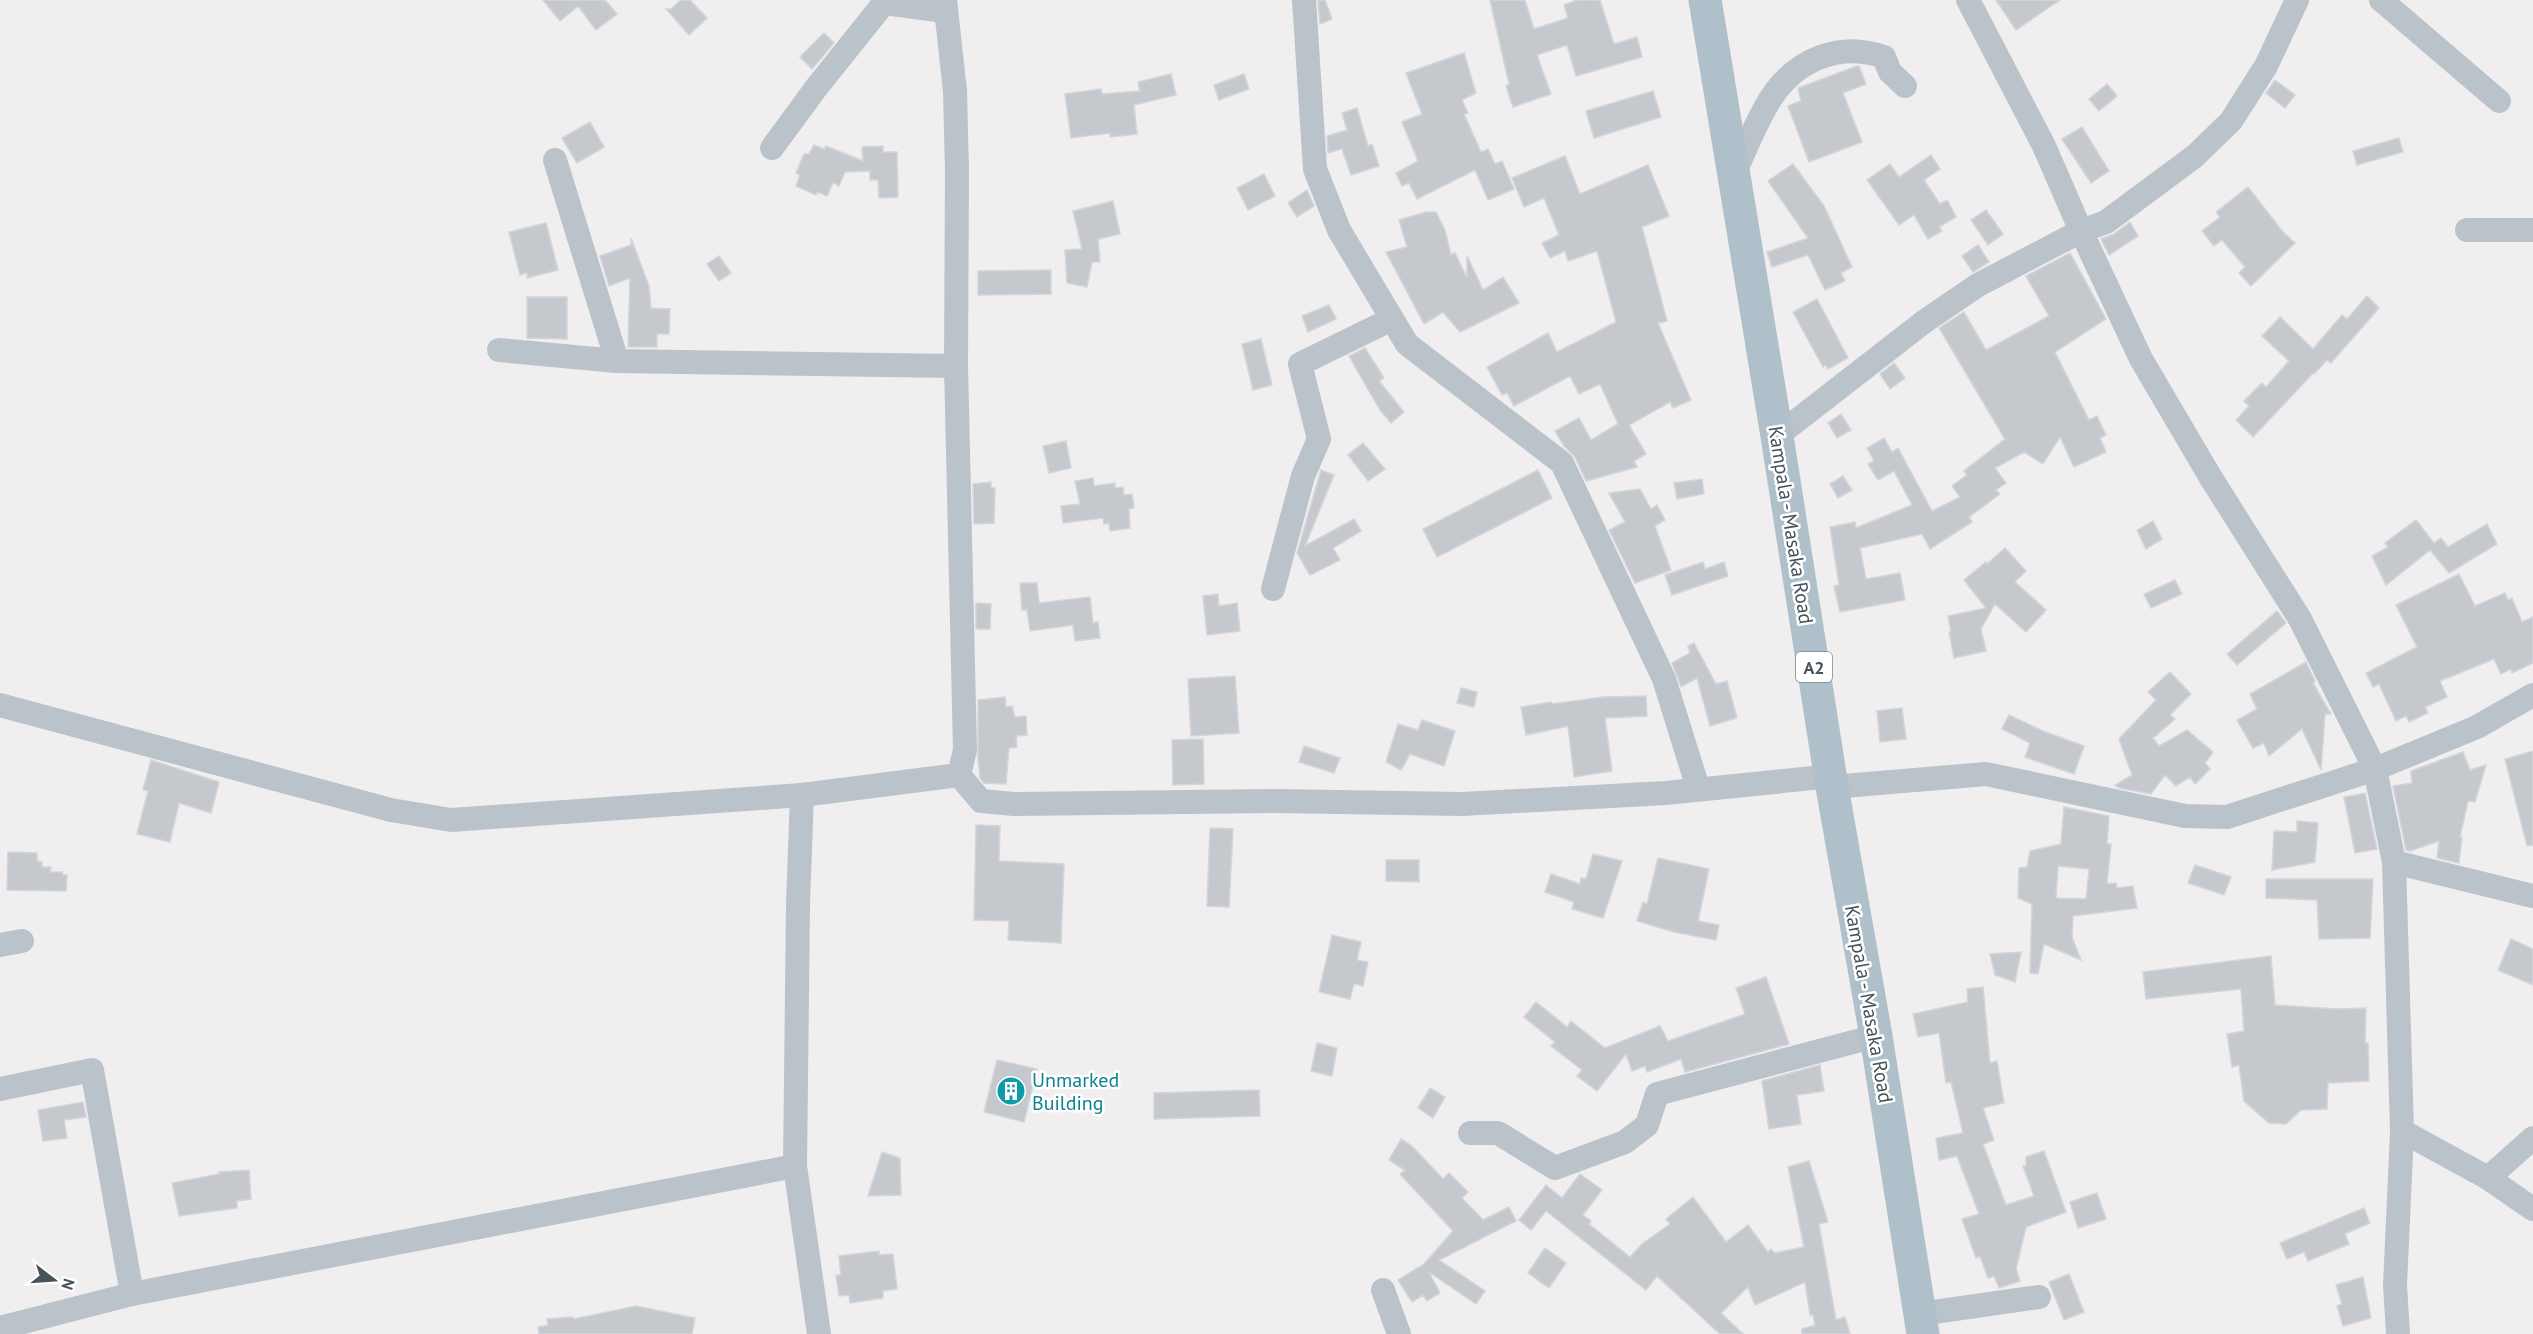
<svg xmlns="http://www.w3.org/2000/svg" width="2533" height="1334" font-family="'PT Sans',sans-serif">
<style>
.building{fill:#c5c9cd;stroke:#d2d5d9;stroke-width:1.5;fill-rule:evenodd}
.lines{fill:none;stroke-linecap:round;stroke-linejoin:round}
.street{stroke:#bac3ca;stroke-width:24}
.primary{stroke:#afc0cb;stroke-width:33}
.labels{text-anchor:middle;dominant-baseline:central;stroke-width:5;stroke-linejoin:round;paint-order:stroke}
.shield{fill:#fff;stroke:#7e878c;stroke-width:1.5}
.shield-label{font-size:18px;font-weight:bold;fill:#47535a}
.street-label{font-size:20px;fill:#47535a;stroke:#fff}
.culture-label{font-size:20px;fill:#0d838f;stroke:#fff;text-anchor:start}
</style>
<rect width="100%" height="100%" fill="#f0eeee"/>
<g class="building">
<path d="M543,0H605L617,14L596,30L578,6L560,21Z"/>
<path d="M681,0H690L707,18L689,35L666,9H671Z"/>
<path d="M1325,0L1332,19L1320,24L1318,1Z"/>
<path d="M1490,0H1525L1534,29L1568,18L1564,5L1577,0H1600L1614,44L1637,37L1642,57L1576,76L1567,45L1537,55L1551,94L1513,107L1506,86L1509,84Z"/>
<path d="M1996,0H2060L2016,30Z"/>
<path d="M824,33L834,43L812,69L800,57Z"/>
<path d="M1464,53L1476,93L1462,100L1468,113L1464,114L1481,152L1488,149L1495,164L1502,161L1514,189L1488,200L1475,170L1417,199L1409,183L1402,186L1396,173L1418,161L1402,122L1422,114L1406,73Z"/>
<path d="M1857,66H1859L1866,84L1843,93L1862,142L1809,162L1788,106L1801,101L1798,88Z"/>
<path d="M1171,74L1176,95L1134,105L1137,134L1110,137V133L1071,138L1065,94L1101,89L1102,94L1140,91L1138,82Z"/>
<path d="M1244,74L1249,89L1219,100L1214,85Z"/>
<path d="M2275,80L2295,95L2285,108L2266,93Z"/>
<path d="M2107,84L2117,96L2099,111L2089,99Z"/>
<path d="M1653,91L1661,117L1594,138L1586,111Z"/>
<path d="M1357,108L1368,146L1372,144L1379,166L1351,175L1342,149L1328,153L1327,136L1347,130L1342,113Z"/>
<path d="M590,122L604,147L577,163L562,138Z"/>
<path d="M2082,127L2109,171L2091,183L2062,139Z"/>
<path d="M2399,138L2403,152L2357,165L2353,151Z"/>
<path d="M814,145L824,149L826,146L863,161L862,147L883,146V152H897L898,197L879,198L878,180H870V171L845,172L839,186L833,183L827,196L817,192L816,195L796,186L800,175L796,173L804,154H809Z"/>
<path d="M1931,155L1940,169L1924,180L1940,204L1947,200L1956,217L1939,227L1942,231L1928,239L1914,215L1899,225L1867,180L1890,164L1899,177Z"/>
<path d="M1565,156L1580,194L1648,165L1669,216L1642,227L1667,321L1658,323L1691,400L1673,408L1670,402L1629,425L1646,454L1634,461L1637,467L1586,481L1575,457L1564,446L1555,431L1579,418L1591,440L1618,424L1600,384L1579,394L1570,376L1514,406L1507,393L1502,395L1487,367L1548,333L1557,352L1616,322L1597,251L1568,261L1565,251L1550,258L1542,243L1559,235L1544,198L1524,207L1512,178Z"/>
<path d="M1793,164L1824,206L1852,267L1841,273L1845,281L1825,290L1808,255L1772,267L1767,252L1808,238L1768,181Z"/>
<path d="M1264,174L1275,196L1248,210L1237,188Z"/>
<path d="M2248,187L2283,232L2295,243L2251,286L2239,273L2245,267L2222,240L2214,246L2202,231L2220,217L2216,212Z"/>
<path d="M1307,190L1314,206L1297,217L1288,203Z"/>
<path d="M1113,201L1120,234L1098,239L1100,262H1092L1087,287L1067,283L1065,250L1082,249L1073,211Z"/>
<path d="M1986,210L2003,234L1988,245L1971,220Z"/>
<path d="M1426,212H1436L1445,230L1451,255L1455,253L1467,278V256L1483,290L1503,277L1519,303L1460,332L1443,312L1424,324L1386,252L1407,247L1399,220Z"/>
<path d="M2130,222L2138,236L2109,255L2101,239L2114,234Z"/>
<path d="M546,223L558,270L527,278V273L520,275L509,232Z"/>
<path d="M631,238L649,286L651,308L670,309L669,334H657V347H628L630,278L609,286L600,256L631,245Z"/>
<path d="M1978,245L1989,262L1973,272L1962,256Z"/>
<path d="M2070,253L2106,319L2055,352L2089,420L2097,416L2106,435L2100,438L2106,452L2074,467L2060,437L2043,464L2024,452L1995,468L2006,483L1996,490L2000,494L1969,517L1972,522L1930,549L1922,534L1860,548L1866,579L1900,573L1905,600L1840,612L1834,586L1839,585L1830,527L1855,522L1856,528L1912,505L1894,471L1878,480L1868,464L1874,461L1867,448L1884,438L1892,452L1898,448L1932,511L1960,497L1952,486L1967,475L1964,471L2005,439L1939,328L1964,312L1986,350L2049,316L2026,276Z"/>
<path d="M719,256L731,273L719,281L707,264Z"/>
<path d="M1051,270V294L978,295V271Z"/>
<path d="M2367,296L2379,308L2331,363L2327,360L2314,374L2313,373L2253,437L2236,420L2249,406L2244,401L2262,383L2266,387L2289,361L2262,336L2280,317L2313,349L2342,315L2347,319Z"/>
<path d="M527,297H567V339L527,338Z"/>
<path d="M1817,299L1848,358L1828,369L1825,365L1823,367L1793,312Z"/>
<path d="M1329,305L1336,319L1308,332L1302,316Z"/>
<path d="M1261,339L1272,385L1253,390L1242,344Z"/>
<path d="M1365,348L1384,378L1379,381L1404,412L1391,423L1380,410L1349,356Z"/>
<path d="M1894,363L1905,378L1890,389L1880,374Z"/>
<path d="M1841,414L1851,430L1837,438L1828,423Z"/>
<path d="M1066,441L1071,468L1049,473L1043,446Z"/>
<path d="M1363,443L1385,469L1368,481L1348,455Z"/>
<path d="M1321,470L1334,475L1305,546L1354,519L1361,531L1333,548L1340,560L1310,575L1297,553Z"/>
<path d="M1538,470L1552,498L1437,557L1423,529Z"/>
<path d="M1843,476L1852,490L1838,498L1830,484Z"/>
<path d="M1093,478L1094,486L1115,483V488L1123,487L1124,495L1132,494L1134,508L1129,509L1130,528L1110,531L1109,523L1104,524L1103,518L1063,523L1061,506L1080,504L1075,481Z"/>
<path d="M1702,479L1704,494L1677,499L1674,483Z"/>
<path d="M991,482V488H995L994,523L974,524L973,484Z"/>
<path d="M1640,489L1651,509L1657,505L1665,520L1655,526L1671,570L1635,583L1609,530L1625,522L1609,493Z"/>
<path d="M2416,520L2434,543L2441,538L2448,547L2487,524L2497,544L2449,573L2430,550L2386,585L2372,556L2388,547L2385,543Z"/>
<path d="M2153,521L2162,539L2146,549L2137,530Z"/>
<path d="M2005,548L2026,571L2015,582L2046,610L2026,632L1995,604L1981,629L1986,651L1954,658L1949,632L1951,631L1948,616L1986,608L1964,580L1986,562L1987,564Z"/>
<path d="M1703,562L1705,569L1724,562L1728,576L1672,595L1665,575Z"/>
<path d="M2459,574L2475,606L2505,593L2508,600L2512,598L2522,622L2533,617V663L2512,673L2511,669L2501,674L2494,659L2440,681L2447,697L2425,707L2428,713L2409,722L2406,716L2396,721L2379,684L2373,687L2366,673L2417,647L2396,605Z"/>
<path d="M2175,580L2182,594L2151,608L2144,594Z"/>
<path d="M1020,583H1037L1039,603L1090,597L1093,623L1098,622L1100,638L1075,641L1073,625L1030,631L1027,610H1022Z"/>
<path d="M1218,594L1219,606L1237,603L1240,631L1207,635L1203,596Z"/>
<path d="M976,603L991,604L990,629H976Z"/>
<path d="M2277,611L2286,623L2237,665L2227,654Z"/>
<path d="M1694,643L1716,684L1727,681L1737,718L1710,726L1697,678L1681,687L1672,663L1690,653L1688,646Z"/>
<path d="M2306,662L2315,681L2313,683L2331,714H2325L2321,770L2302,729L2269,756L2264,743L2253,748L2237,720L2257,709L2250,694Z"/>
<path d="M2170,672L2191,694L2170,715L2175,719L2153,738L2159,746L2187,730L2213,752L2205,763L2210,769L2195,784L2190,777L2176,786L2165,775L2151,794L2119,788L2115,785L2132,775L2119,739L2156,700L2148,692Z"/>
<path d="M1235,676L1239,733L1191,736L1188,679Z"/>
<path d="M1461,688L1477,692L1474,707L1457,703Z"/>
<path d="M1646,696L1647,716L1605,718L1612,771L1574,777L1568,726L1526,735L1521,707L1551,702L1552,704L1603,697Z"/>
<path d="M1005,697L1006,707L1012,706L1015,717L1026,716L1027,735L1016,736L1017,747L1009,748L1006,784L984,783L980,778L978,757V700Z"/>
<path d="M1902,708L1906,739L1880,742L1877,711Z"/>
<path d="M2009,715L2043,731L2084,746L2074,774L2025,757L2030,743L2002,729Z"/>
<path d="M1422,720L1455,731L1444,766L1410,754L1401,770L1386,762L1398,724L1418,730Z"/>
<path d="M1203,739L1204,784L1173,785L1172,740Z"/>
<path d="M1304,746L1340,758L1334,773L1299,762Z"/>
<path d="M2533,751V845L2527,846L2505,759Z"/>
<path d="M2463,752L2470,770L2486,765L2475,802L2468,801L2460,837H2462L2459,863L2437,858L2439,841L2410,851L2406,850L2393,786L2412,783L2411,771Z"/>
<path d="M151,760L219,782L211,813L179,803L170,842L137,834L148,791L143,790Z"/>
<path d="M2365,793L2377,849L2355,853L2344,797Z"/>
<path d="M2064,807L2109,816L2107,844H2111L2107,884L2116,883L2117,888L2133,886L2137,908L2073,916L2072,937L2081,960L2044,944L2038,974L2030,973L2032,904L2018,898L2019,868L2027,867L2030,851L2061,844ZM2058,866L2089,869L2086,899L2056,898Z"/>
<path d="M2297,821L2318,823L2315,862L2272,870L2274,831L2297,832Z"/>
<path d="M976,825L1000,826L999,861L1064,864L1061,943L1008,940L1009,921L974,920Z"/>
<path d="M1210,828L1233,829L1229,907L1207,906Z"/>
<path d="M8,852L37,853V861L42,862V867H51L50,872H62L63,875H67L66,891L7,890Z"/>
<path d="M1593,854L1622,861L1603,918L1572,909L1574,902L1545,892L1551,874L1580,884L1581,878L1586,879Z"/>
<path d="M1658,858L1709,869L1698,921L1719,925L1716,940L1674,932L1637,921L1643,902L1647,904Z"/>
<path d="M1386,860H1419V882L1386,881Z"/>
<path d="M2195,865L2231,877L2224,895L2188,883Z"/>
<path d="M2266,879H2373L2370,938L2319,939L2317,900L2266,898Z"/>
<path d="M1332,935L1361,942L1357,960L1368,962L1363,986L1354,984L1350,999L1319,992Z"/>
<path d="M2511,939L2533,949V985L2498,970Z"/>
<path d="M2021,952L2015,982L1995,975L1990,954Z"/>
<path d="M2271,956L2275,1005L2338,1009L2366,1008L2365,1043H2368L2369,1081L2328,1083L2327,1109L2301,1110L2286,1124L2269,1123L2244,1101L2239,1065L2232,1067L2227,1034L2244,1031L2241,989L2146,999L2143,972Z"/>
<path d="M1766,977L1789,1044L1685,1072L1681,1059L1647,1072L1645,1066L1632,1071L1626,1054L1597,1091L1577,1076L1582,1070L1551,1046L1555,1042L1524,1017L1536,1002L1567,1027L1571,1021L1605,1048L1660,1026L1668,1041L1745,1014L1736,988Z"/>
<path d="M1983,987L1990,1063L1997,1061L2004,1103L1983,1108L1994,1140L1983,1144L2006,1205L2034,1196L2023,1166H2026V1157L2044,1151L2066,1212L2026,1227L2016,1269L2020,1281L1999,1288L1994,1276L1988,1278L1980,1256L1976,1258L1962,1219L1979,1214L1957,1156L1939,1160L1936,1138L1963,1133L1951,1082L1946,1083L1939,1033L1918,1037L1913,1014L1968,1002L1967,989Z"/>
<path d="M1317,1043L1337,1048L1332,1076L1311,1071Z"/>
<path d="M997,1060L1037,1069L1024,1122L984,1112Z"/>
<path d="M1820,1065L1824,1091L1797,1095L1801,1124L1769,1129L1762,1081Z"/>
<path d="M1430,1088L1445,1097L1433,1118L1418,1108Z"/>
<path d="M1259,1090L1260,1116L1154,1119V1093Z"/>
<path d="M83,1102L86,1117L64,1120L67,1138L43,1141L38,1110Z"/>
<path d="M1401,1139L1412,1146L1443,1179L1449,1173L1468,1192L1462,1198L1483,1220L1509,1207L1516,1221L1439,1260L1485,1291L1476,1304L1429,1272L1440,1293L1427,1301L1423,1295L1412,1302L1398,1280L1424,1264L1453,1231L1400,1174L1405,1170L1389,1160Z"/>
<path d="M882,1152L900,1158L901,1195L868,1196Z"/>
<path d="M1809,1161L1828,1222L1819,1224L1836,1320L1845,1317L1850,1334H1802V1329L1815,1325L1813,1315H1810L1805,1282L1755,1305L1748,1287L1721,1313L1743,1334H1720L1657,1276L1646,1290L1546,1211L1531,1230L1519,1220L1546,1185L1562,1198L1580,1174L1602,1190L1583,1215L1591,1221L1589,1224L1630,1257L1642,1244L1670,1224L1666,1219L1693,1197L1726,1242L1748,1225L1768,1252L1771,1249L1775,1253L1804,1247L1788,1167Z"/>
<path d="M249,1170L251,1199L237,1201V1208L179,1216L172,1183L219,1174V1172Z"/>
<path d="M2097,1193L2106,1219L2078,1228L2070,1202Z"/>
<path d="M2364,1208L2370,1223L2345,1234L2349,1244L2308,1261L2304,1252L2287,1259L2280,1243Z"/>
<path d="M1545,1248L1566,1263L1549,1288L1528,1273Z"/>
<path d="M879,1251V1255L893,1254L897,1289L883,1291V1298L850,1303L849,1295L839,1296L836,1275H841L839,1256Z"/>
<path d="M2069,1274L2084,1312L2064,1320L2049,1282Z"/>
<path d="M2363,1277L2371,1318L2343,1326L2337,1306L2342,1304L2336,1285Z"/>
<path d="M636,1306L695,1318L692,1334H539L538,1327L548,1325L547,1319L573,1317L574,1319Z"/>
</g>
<g class="lines">
<g class="street">
<path d="M945,0L955,91L957,170L956,366L965,750L959,775L981,801L1014,804L1276,801L1462,804L1666,793L1832,776"/>
<path d="M1304,0L1315,169L1339,230L1407,344L1562,463L1664,679L1698,788"/>
<path d="M1968,0L2044,146L2081,231L2141,359L2211,478L2300,619L2375,769L2394,862L2402,1131L2488,1178L2533,1209"/>
<path d="M2381,0L2499,101"/>
<path d="M884,3L945,11"/>
<path d="M772,148L816,88L884,3"/>
<path d="M555,160L617,361"/>
<path d="M1734,174C1746,149 1756,121 1771,98C1796,60 1839,41 1884,57L1890,72L1905,86"/>
<path d="M2467,230H2533"/>
<path d="M499,350L617,361L956,366"/>
<path d="M1777,436L1925,321L1978,285L2081,231L2106,222L2195,156L2231,121L2266,66L2297,0"/>
<path d="M1273,589L1303,476L1319,439L1300,364L1392,319"/>
<path d="M0,705L391,810L451,820L802,795L959,775"/>
<path d="M1832,787L1986,774L2185,816L2227,817L2375,769L2477,727L2533,695"/>
<path d="M802,795L798,905L795,1166L819,1334"/>
<path d="M2394,862L2533,896"/>
<path d="M0,945L22,941"/>
<path d="M0,1089L92,1070L132,1294"/>
<path d="M1470,1133H1498L1555,1168L1625,1142L1647,1125L1657,1094L1876,1036"/>
<path d="M2488,1178L2533,1138"/>
<path d="M1383,1290L1399,1334"/>
<path d="M1920,1314L2039,1297"/>
<path d="M0,1328L132,1294L795,1166"/>
<path d="M2398,1334L2395,1285L2402,1131"/>
</g>
<path class="primary" d="M1705,0L1777,436L1832,787L1876,1036L1923,1334"/>
</g>
<defs>
<g id="building-disc" transform="scale(1.5)"><circle r="9.5" fill="#0f9aa8" stroke="#fff"/><path d="M-4-6H4V6H1V3H-1V6H-4ZM-2.5-4.3h1.7v1.8h-1.7ZM.8-4.3h1.7v1.8H.8ZM-2.5-1h1.7V.8h-1.7ZM.8-1h1.7V.8H.8Z" fill="#fff"/></g>
</defs>
<g fill-rule="evenodd">
<use href="#building-disc" x="1011" y="1091"/>
</g>
<g class="labels">
<rect class="shield" x="1796" y="652" width="36" height="30" rx="4.5"/>
<g class="shield-label">
<text x="1814" y="667">A2</text>
</g>
<g class="street-label">
<text transform="translate(1791 525) rotate(81)">Kampala - Masaka Road</text>
<text transform="translate(1869 1004) rotate(80)">Kampala - Masaka Road</text>
</g>
<g class="culture-label">
<text x="1032" y="1080">Unmarked<tspan x="1032" dy="23">Building</tspan></text>
</g>
</g>
<g transform="translate(54 1280) rotate(107)" stroke="#ffffff" stroke-width="4.5" paint-order="stroke">
<path d="M0-4.5L10 22L0 15L-10 22Z" fill="#47535a"/>
<text y="-9" font-size="16" font-weight="bold" text-anchor="middle" fill="#47535a">N</text>
</g>
</svg>
